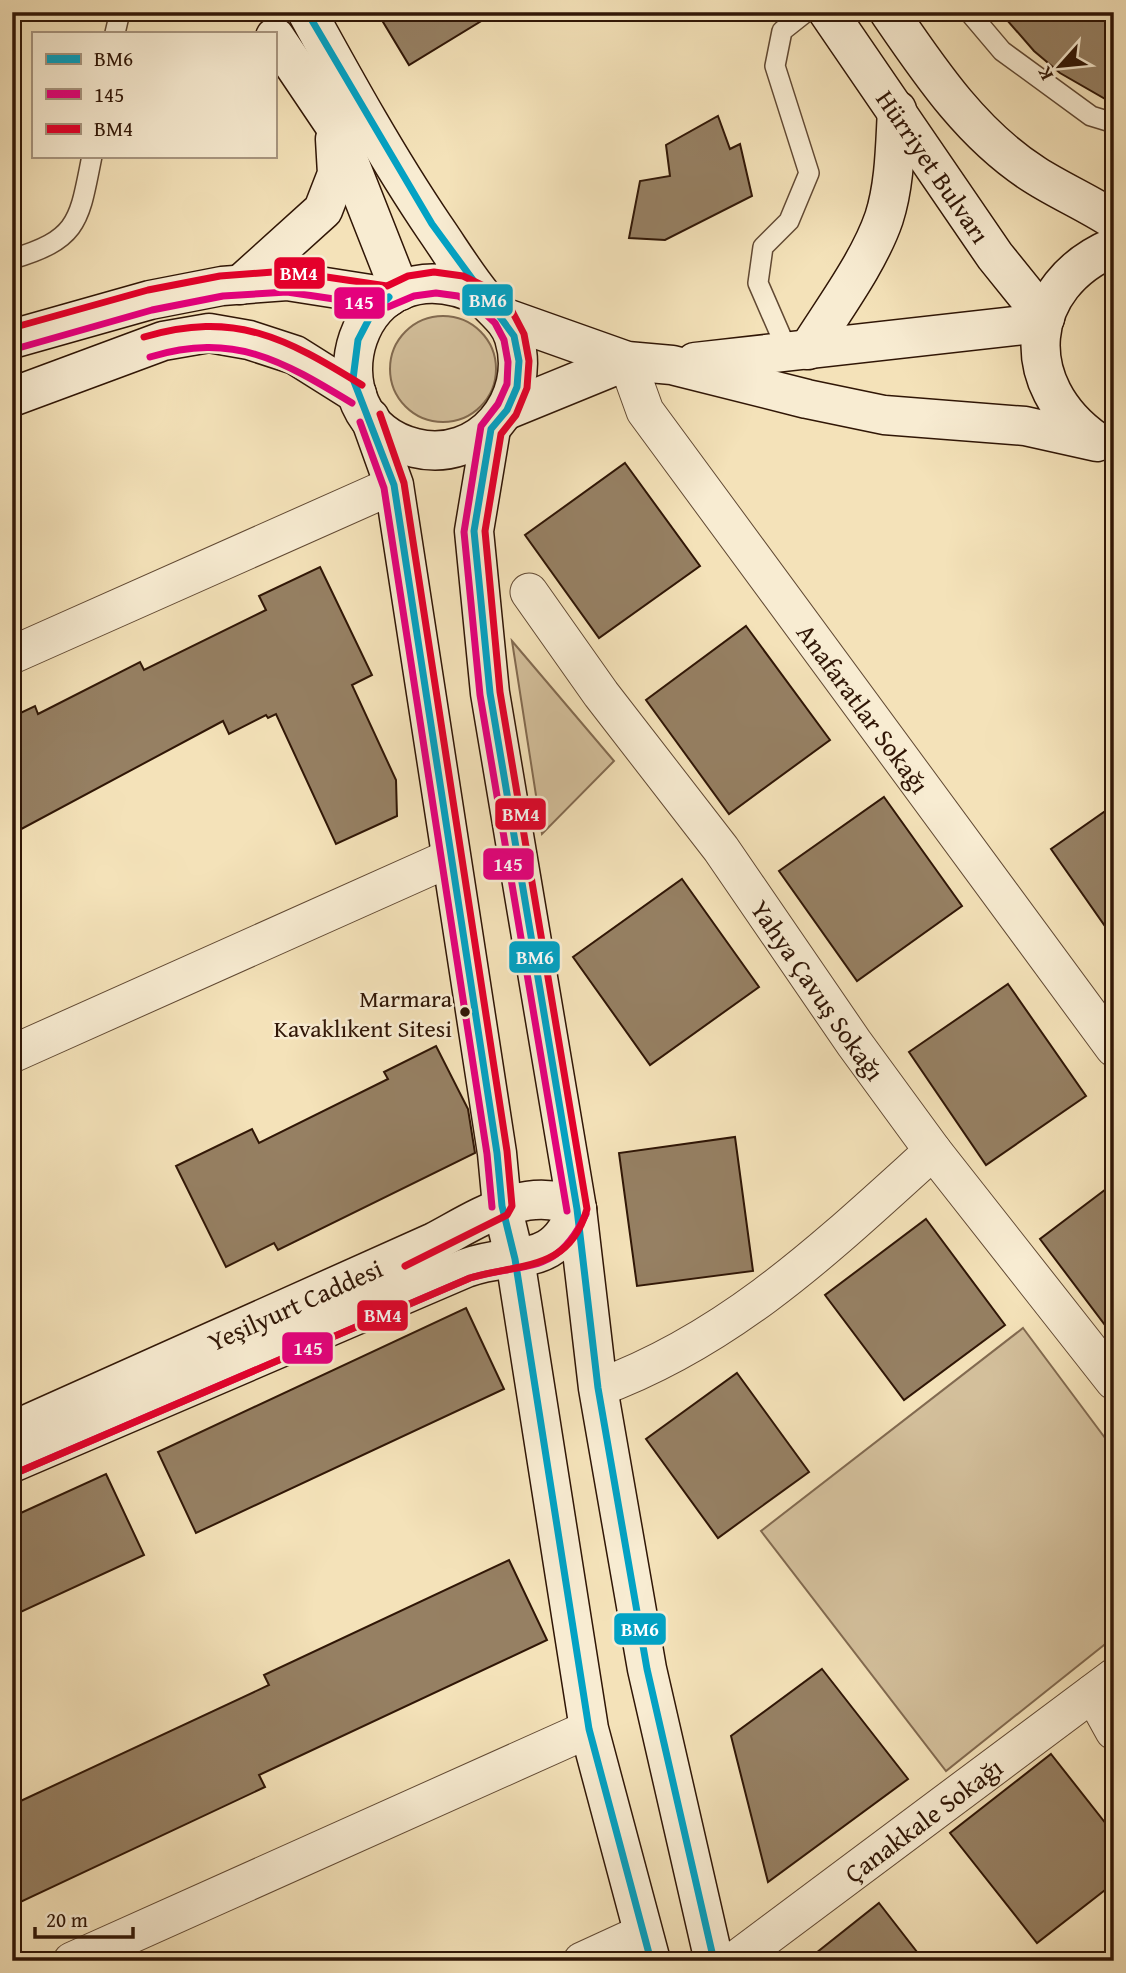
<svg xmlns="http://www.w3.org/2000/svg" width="1126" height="1973" font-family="'Gentium Book Plus',serif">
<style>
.green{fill:#d3bf9b;stroke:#826a50;stroke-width:2}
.building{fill:#968063;stroke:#301606;stroke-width:2}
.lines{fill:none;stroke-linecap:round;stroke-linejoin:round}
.lane-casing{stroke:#614933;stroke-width:22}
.street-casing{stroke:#614933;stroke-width:39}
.secondary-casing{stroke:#301606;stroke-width:41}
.lane{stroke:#f8ecd2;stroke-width:19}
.street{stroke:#f8ecd2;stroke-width:37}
.secondary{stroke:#f8ecd2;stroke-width:38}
.bus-1-casing{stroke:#f8ecd2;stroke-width:12}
.bus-2-casing{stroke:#f8ecd2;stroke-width:12}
.bus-3-casing{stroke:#f8ecd2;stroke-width:12}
.bus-1{stroke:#02a2c4;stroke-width:7}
.bus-2{stroke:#e5007d;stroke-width:7}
.bus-3{stroke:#e4002b;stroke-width:7}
.bus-dot{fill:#301606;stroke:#f8ecd2;stroke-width:2.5}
.labels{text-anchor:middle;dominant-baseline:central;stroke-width:5;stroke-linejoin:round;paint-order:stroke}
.bus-label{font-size:24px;fill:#301606;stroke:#f8ecd2;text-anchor:end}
.street-label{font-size:26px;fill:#301606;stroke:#f8ecd2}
.line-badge{stroke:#f8ecd2;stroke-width:2.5}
.badge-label{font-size:19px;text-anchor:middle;font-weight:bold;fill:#fff}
</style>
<rect width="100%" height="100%" fill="#f4e2b9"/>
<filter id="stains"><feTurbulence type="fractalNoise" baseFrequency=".00286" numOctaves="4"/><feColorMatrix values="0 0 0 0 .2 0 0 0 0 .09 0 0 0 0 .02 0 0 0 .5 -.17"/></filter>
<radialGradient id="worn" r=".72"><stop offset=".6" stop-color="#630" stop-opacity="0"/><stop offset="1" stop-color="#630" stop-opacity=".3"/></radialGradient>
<g class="green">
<circle cx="443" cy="369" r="53"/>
<path d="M512,641L614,761L542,834Z"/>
<path d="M1023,1328L1114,1450V1637L946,1771L761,1531Z"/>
</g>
<g class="building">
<path d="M377,12H496L409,65Z"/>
<path d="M1000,12H1114V104L1060,73L1034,51Z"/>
<path d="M718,116L730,149L740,144L752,196L665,240L629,238L640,181L670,176L666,145Z"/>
<path d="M625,463L700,566L599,638L525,535Z"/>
<path d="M320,567L372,675L352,685L396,780L397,816L336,844L276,714L268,718L266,715L229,734L223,721L12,834V717L35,706L38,714L140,662L144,670L266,610L259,596Z"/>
<path d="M746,626L830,740L729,814L646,700Z"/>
<path d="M884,797L962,906L857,981L779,871Z"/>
<path d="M1114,805V939L1051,849Z"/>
<path d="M682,879L759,987L650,1065L573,957Z"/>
<path d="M1008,984L1086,1096L986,1165L909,1052Z"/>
<path d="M436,1046L468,1109L475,1153L278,1250L274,1243L226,1267L176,1166L252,1129L259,1143L388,1079L384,1072Z"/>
<path d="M735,1137L753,1271L637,1286L619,1153Z"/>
<path d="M1114,1183V1337L1040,1239Z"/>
<path d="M926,1219L1005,1325L904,1400L825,1295Z"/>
<path d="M466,1308L504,1389L196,1533L158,1452Z"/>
<path d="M737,1373L809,1472L718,1538L646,1439Z"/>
<path d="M106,1474L144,1555L12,1616V1517Z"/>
<path d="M509,1560L547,1640L259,1775L265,1787L12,1906V1805L269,1685L264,1675Z"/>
<path d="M822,1669L908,1779L768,1882L731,1736Z"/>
<path d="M1051,1754L1114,1834V1883L1037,1943L950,1833Z"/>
<path d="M879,1903L924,1961H806Z"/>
</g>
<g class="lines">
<g class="lane-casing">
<g id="lane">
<path d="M969,12L1002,51L1091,116L1114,123"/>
<path d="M115,33L120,12"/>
<path d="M12,259C80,239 79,220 92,156"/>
<path d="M788,352L758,283L763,247L789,221L809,173L775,66L782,31L806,12"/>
</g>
</g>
<g class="street-casing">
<g id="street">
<path id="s1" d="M627,361L645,411L1114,1048"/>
<path id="s2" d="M529,592L601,694L721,849L854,1043L933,1151L1114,1381"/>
<path d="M12,655L394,485"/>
<path d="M12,1054L450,858"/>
<path d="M598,1388C732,1339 829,1245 933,1151"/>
<path d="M1093,1693L1114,1731"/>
<path d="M72,1961L589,1729"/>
<path d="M582,1961L643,1933"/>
<path id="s3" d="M734,1961L1114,1677"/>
</g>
</g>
<g class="secondary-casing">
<g id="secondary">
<path d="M307,12C347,85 388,159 434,227C450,250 465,275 483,297C494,311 509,320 514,338C533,399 480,464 415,448C303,420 353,233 483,297"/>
<path id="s4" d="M828,12L995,256L1045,318"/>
<path d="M889,12C930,72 972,135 1035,175C1060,191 1088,203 1114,220"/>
<path d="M275,37L335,126L400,291"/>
<path d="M240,285L323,210L337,174L335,139"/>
<path d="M503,317L627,361L672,365L807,399L884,415L1025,426L1097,442"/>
<path d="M12,339L150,300L222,286L287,281L389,297"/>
<path d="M808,350C833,310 869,262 884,218C895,184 895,145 897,110"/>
<path d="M695,362L1042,323"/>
<path d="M12,397L163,341L209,333L249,340L295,355L357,394"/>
<path d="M507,410L627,361"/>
<path d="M370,418L394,485L497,1153L502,1206L515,1259L589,1729L651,1961"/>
<path d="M491,429L474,531L490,693L577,1209L598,1388L647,1669L714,1961"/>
<path d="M1096,441C1016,385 1023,285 1114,247"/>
<path id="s5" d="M12,1431L434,1242C476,1220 530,1182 577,1209"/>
<path d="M12,1463L466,1268C517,1249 553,1272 577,1209"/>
</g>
</g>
<use href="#lane" class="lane"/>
<use href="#street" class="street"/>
<use href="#secondary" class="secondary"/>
<g class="bus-1-casing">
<g id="bus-1">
<path d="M307,12L432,224L514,336L519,361L517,387L507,410L491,429L474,531L490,693L577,1209L598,1388L647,1669L714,1961"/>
<path d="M389,297L370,317L358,340L353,379L394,485L497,1153L502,1206L515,1259L589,1729L651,1961"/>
</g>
</g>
<g class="bus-2-casing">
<g id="bus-2">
<path d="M15,349L152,310L223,296L287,292L388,307L414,296L436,293L458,296L477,306L495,323L504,340L508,362L507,384L498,404L481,426L464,532L480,695L567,1211"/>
<path d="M150,357C234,332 281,360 352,403"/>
<path d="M360,422L384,488L487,1154L492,1207"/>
<path d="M16,1473L470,1278C527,1261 556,1277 586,1214"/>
</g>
</g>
<g class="bus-3-casing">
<g id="bus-3">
<path d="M12,328L148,290L220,276L286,271L387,286L408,276L434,272L463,276L490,289L512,311L524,334L529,361L527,388L516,415L501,434L485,531L500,692L587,1209C569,1272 520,1263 470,1278L16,1473"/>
<path d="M144,337C235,310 286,338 362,385"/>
<path d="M380,414L404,483L507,1151L512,1206L507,1215L405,1266"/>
</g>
</g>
<use href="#bus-1" class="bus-1"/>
<use href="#bus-2" class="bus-2"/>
<use href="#bus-3" class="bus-3"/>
</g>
<circle class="bus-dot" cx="465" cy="1012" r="6"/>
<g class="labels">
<g class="bus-label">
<text x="452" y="998">Marmara<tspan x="452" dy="30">Kavaklıkent Sitesi</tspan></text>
</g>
<g class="street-label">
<text stroke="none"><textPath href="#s4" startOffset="187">Hürriyet Bulvarı</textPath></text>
<text stroke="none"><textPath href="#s1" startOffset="422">Anafaratlar Sokağı</textPath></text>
<text stroke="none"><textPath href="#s2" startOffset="492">Yahya Çavuş Sokağı</textPath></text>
<text stroke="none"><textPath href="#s5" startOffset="310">Yeşilyurt Caddesi</textPath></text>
<text stroke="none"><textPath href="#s3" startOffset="236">Çanakkale Sokağı</textPath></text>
</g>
</g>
<g class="line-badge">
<rect x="273" y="256" width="53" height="34" rx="7" fill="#e4002b"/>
<rect x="461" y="283" width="53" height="34" rx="7" fill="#02a2c4"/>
<rect x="333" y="286" width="53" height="34" rx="7" fill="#e5007d"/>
<rect x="494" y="797" width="53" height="34" rx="7" fill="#e4002b"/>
<rect x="482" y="847" width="53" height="34" rx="7" fill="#e5007d"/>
<rect x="508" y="940" width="53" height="34" rx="7" fill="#02a2c4"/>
<rect x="356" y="1299" width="53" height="33" rx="7" fill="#e4002b"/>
<rect x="281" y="1331" width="53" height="34" rx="7" fill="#e5007d"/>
<rect x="613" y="1612" width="54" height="34" rx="7" fill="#02a2c4"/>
</g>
<g class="badge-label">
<text x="299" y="280">BM4</text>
<text x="488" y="307">BM6</text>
<text x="359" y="309">145</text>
<text x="521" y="821">BM4</text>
<text x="508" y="871">145</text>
<text x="535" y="964">BM6</text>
<text x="383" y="1322">BM4</text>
<text x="308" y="1355">145</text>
<text x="640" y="1636">BM6</text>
</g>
<rect width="1126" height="1973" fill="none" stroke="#f4e2b9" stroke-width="42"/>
<rect x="14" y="14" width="1098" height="1945" fill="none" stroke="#301606" stroke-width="3.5"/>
<rect x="21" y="21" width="1084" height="1931" fill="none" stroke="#301606" stroke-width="2"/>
<rect x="32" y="32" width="245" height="126" fill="#f8ecd2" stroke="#a89680" stroke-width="2"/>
<rect x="46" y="54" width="35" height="10" fill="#02a2c4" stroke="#a89680" stroke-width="2"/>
<text x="94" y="66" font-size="21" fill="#301606">BM6</text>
<rect x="46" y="89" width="35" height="10" fill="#e5007d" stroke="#a89680" stroke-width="2"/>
<text x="94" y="102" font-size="21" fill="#301606">145</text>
<rect x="46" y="124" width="35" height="10" fill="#e4002b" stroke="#a89680" stroke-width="2"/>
<text x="94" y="136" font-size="21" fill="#301606">BM4</text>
<g transform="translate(1060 66) rotate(243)" stroke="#f8ecd2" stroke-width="5" paint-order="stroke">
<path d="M0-5L12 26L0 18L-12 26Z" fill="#301606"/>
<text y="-10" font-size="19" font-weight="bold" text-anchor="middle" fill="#301606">K</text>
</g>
<path d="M35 1927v10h98v-10" fill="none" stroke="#301606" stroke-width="3.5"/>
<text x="46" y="1927" font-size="21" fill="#301606" stroke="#f8ecd2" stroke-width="5" paint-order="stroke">20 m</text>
<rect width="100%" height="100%" filter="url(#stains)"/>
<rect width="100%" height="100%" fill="url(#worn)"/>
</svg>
